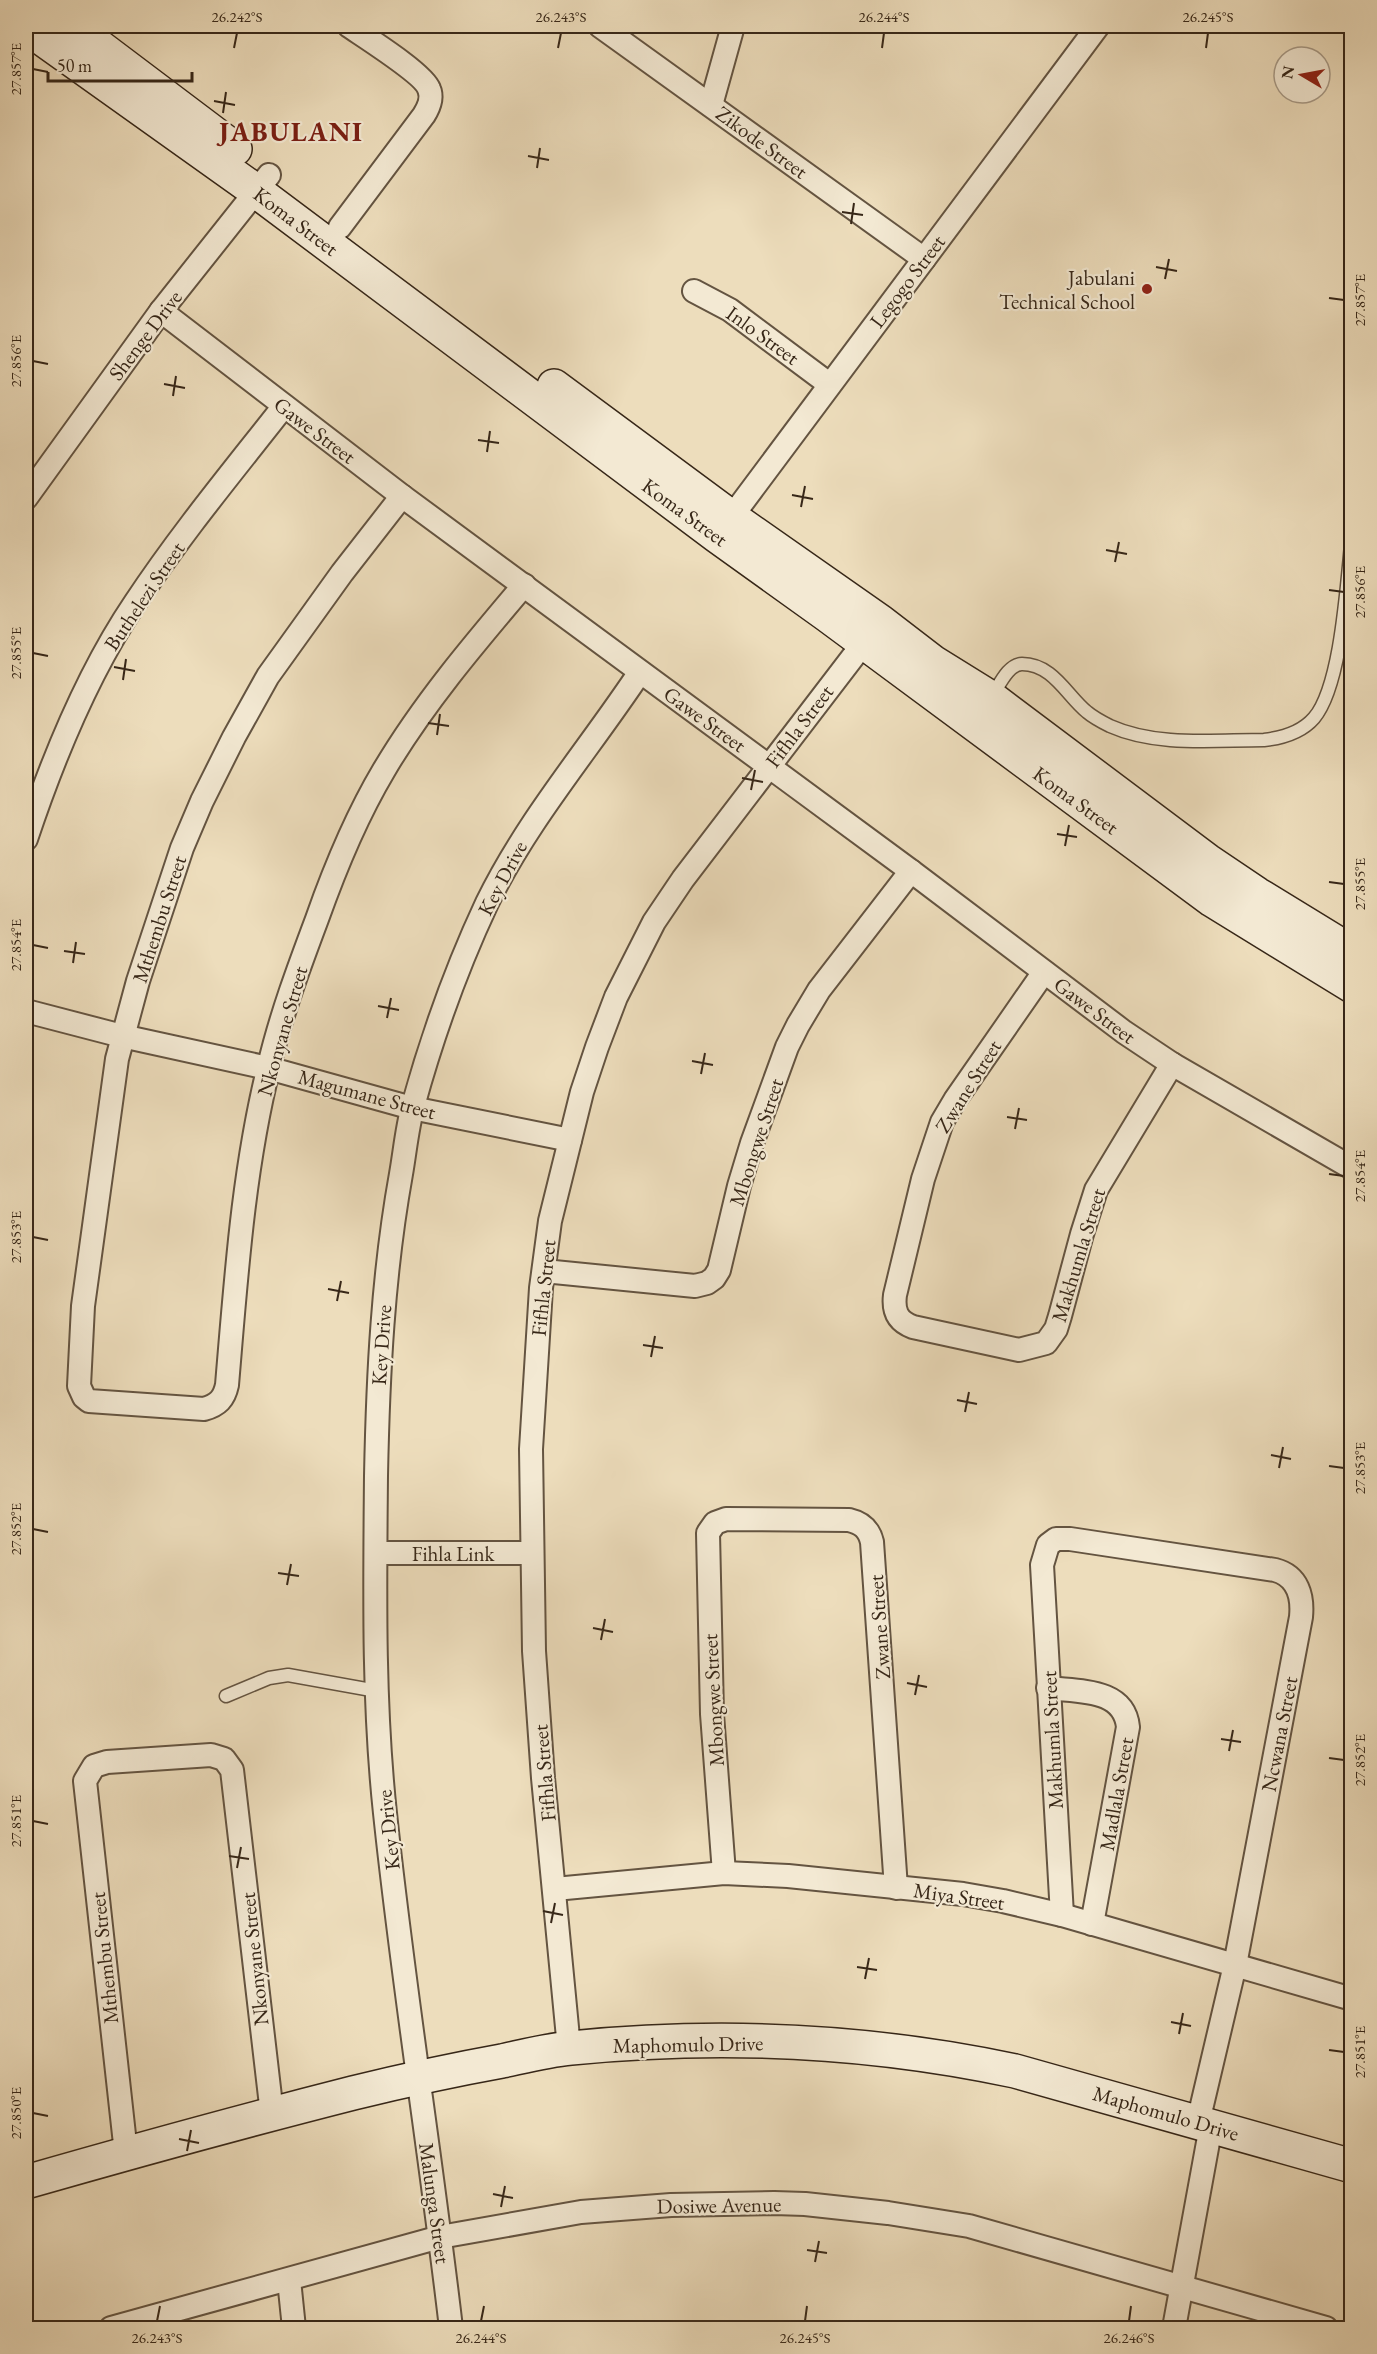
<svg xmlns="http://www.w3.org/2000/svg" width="1377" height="2354" font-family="'EB Garamond',serif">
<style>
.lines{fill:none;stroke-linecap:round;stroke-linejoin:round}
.lane-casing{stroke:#645441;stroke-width:15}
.street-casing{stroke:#645441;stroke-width:26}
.secondary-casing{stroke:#372718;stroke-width:36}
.lane{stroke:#f3e9d3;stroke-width:12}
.street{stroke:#f3e9d3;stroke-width:22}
.secondary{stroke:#f3e9d3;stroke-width:33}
.ticks{fill:none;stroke:#372718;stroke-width:2}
.poi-dot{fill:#8f2418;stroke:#f3e9d3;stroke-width:2}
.labels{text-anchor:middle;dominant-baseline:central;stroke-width:4.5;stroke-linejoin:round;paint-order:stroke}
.street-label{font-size:21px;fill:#372718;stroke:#f3e9d3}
.poi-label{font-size:21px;fill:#372718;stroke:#f3e9d3;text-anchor:end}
.district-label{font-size:27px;font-weight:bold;letter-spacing:1.5px;fill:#7a1f14;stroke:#f3e9d3}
.neatline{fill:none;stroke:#372718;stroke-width:2}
.ticks-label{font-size:15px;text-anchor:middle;fill:#372718}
</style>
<rect width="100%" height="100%" fill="#edddbc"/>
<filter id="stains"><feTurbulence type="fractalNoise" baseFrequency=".00333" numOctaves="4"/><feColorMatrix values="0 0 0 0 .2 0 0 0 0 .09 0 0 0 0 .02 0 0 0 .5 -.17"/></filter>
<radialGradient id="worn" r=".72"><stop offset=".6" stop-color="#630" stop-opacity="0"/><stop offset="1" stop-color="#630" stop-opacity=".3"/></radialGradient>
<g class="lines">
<g class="lane-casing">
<g id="lane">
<path d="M992,696C999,686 1008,664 1022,664C1053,664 1067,696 1087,712C1094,718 1102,722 1110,726C1157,747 1214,740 1264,740C1282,738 1301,733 1314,718C1342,685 1347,579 1352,535"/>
<path d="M226,1696L269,1678L288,1675L377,1691"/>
</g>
</g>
<g class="street-casing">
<g id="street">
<path d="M600,26L924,259"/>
<path d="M711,105L733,26"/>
<path d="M340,227L424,115C429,107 433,98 429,89C424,74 365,37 349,26"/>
<path d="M694,291L730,310L829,384"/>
<path d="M161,311L402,496L911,871L1124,1032L1172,1064L1352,1168"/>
<path d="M402,496L342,573L268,676L234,737L202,801L182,848L138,981L117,1059L83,1306L79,1386L84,1397L89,1401L204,1409C218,1405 224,1399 227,1385C236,1279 243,1170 269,1066C281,1015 299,967 317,919C335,868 356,817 384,770C423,704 474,644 524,585"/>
<path d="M26,498L161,311L269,175"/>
<path d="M724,527L1098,26"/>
<path d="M26,839C53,758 87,674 135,603C180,535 233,471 284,406"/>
<path d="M1044,972L955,1100L942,1122L923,1179L895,1295C893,1311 897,1321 913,1327L1019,1350L1046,1343L1056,1329L1060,1316L1082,1234L1096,1190L1172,1064"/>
<path d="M26,1011L122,1036L268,1068L412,1108L570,1140"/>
<path d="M544,1271L695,1286L707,1283L714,1278L719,1270L739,1186L752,1143L787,1047L798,1025L819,990L911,871"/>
<path d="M376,1553H531"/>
<path d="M1048,1688C1079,1692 1124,1688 1128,1727L1092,1924"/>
<path d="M724,1873L712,1714L708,1533L715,1523L726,1519L849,1520C862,1523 869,1529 872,1542L896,1888"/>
<path d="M555,1889L724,1873L788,1876L963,1894L1003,1901L1062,1915L1352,1999"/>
<path d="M1062,1915L1042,1565L1048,1545L1056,1539H1070L1275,1570C1298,1576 1303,1596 1301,1617L1235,1965L1198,2122"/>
<path d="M569,2048L543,1778L534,1651L531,1449L541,1288L550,1221L582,1092L597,1047L616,997L654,922L683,879L872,632"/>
<path d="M126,2153L85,1781L94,1766L107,1762L211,1755L224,1759L232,1770L272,2114"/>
<path d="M289,2280L294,2328"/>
<path d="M111,2328L440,2237L581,2212L671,2205L774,2203L805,2204L888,2213L969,2226L1326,2328"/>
<path d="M451,2328C431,2156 403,1985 385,1813C373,1701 375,1588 376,1476C378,1374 383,1274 401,1174C405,1151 407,1128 413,1106C432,1037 457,967 487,903C528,819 589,749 640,672"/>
<path d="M1174,2328L1211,2126"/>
</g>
</g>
<g class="secondary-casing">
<g id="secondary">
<path d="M72,26L235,149"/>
<path d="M26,27L256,191L717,536L827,615L1212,900L1352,986"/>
<path d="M554,386L731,517L881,622L933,662L991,698L1208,861L1257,894L1352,952"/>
<path d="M26,2182C134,2151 243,2121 353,2093C402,2081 452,2070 502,2061C525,2056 548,2050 571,2048C720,2033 869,2040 1015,2071L1352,2166"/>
</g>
</g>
<use href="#lane" class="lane"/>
<use href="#street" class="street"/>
<use href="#secondary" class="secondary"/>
</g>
<path class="ticks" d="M234,48L237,33M558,48L561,33M882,48L884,33M1206,48L1208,33M33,69L48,72M214,101L235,105M223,113L226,92M528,156L549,160M537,168L540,148M842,212L863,215M851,224L854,203M1156,267L1177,271M1165,279L1169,259M1329,298L1344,300M33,361L48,364M164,384L185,388M173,396L176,376M478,440L499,443M487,452L490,431M792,495L813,499M801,507L805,486M1106,550L1127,554M1115,562L1119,542M1329,590L1344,592M33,653L48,656M114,667L135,671M123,680L126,659M428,723L449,726M437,735L440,714M742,778L763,782M751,790L755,770M1057,834L1077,837M1065,846L1069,825M1329,882L1344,884M33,945L48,948M64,951L85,954M73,963L76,942M378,1006L399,1010M387,1018L391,998M692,1061L713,1065M701,1074L705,1053M1007,1117L1027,1120M1015,1129L1019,1108M1329,1174L1344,1176M33,1237L48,1240M328,1289L349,1293M337,1301L341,1281M643,1345L663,1348M651,1357L655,1336M957,1400L977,1404M965,1412L969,1392M1271,1455L1291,1459M1329,1466L1344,1468M1279,1468L1283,1447M33,1529L48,1532M278,1573L299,1576M287,1585L291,1564M593,1628L613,1632M601,1640L605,1619M907,1683L927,1687M915,1695L919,1675M1221,1739L1241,1742M1229,1751L1233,1730M1329,1758L1344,1760M33,1821L48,1824M229,1856L249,1859M237,1868L241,1847M543,1911L563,1915M551,1923L555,1903M857,1967L877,1970M865,1979L869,1958M1171,2022L1191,2026M1179,2034L1183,2013M1329,2050L1344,2052M33,2113L48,2116M179,2139L199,2143M187,2151L191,2130M493,2194L513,2198M501,2207L505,2186M807,2250L827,2253M815,2262L819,2241M157,2321L160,2306M481,2321L484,2306M805,2321L807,2306M1129,2321L1131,2306"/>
<circle class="poi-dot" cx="1147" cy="289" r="6"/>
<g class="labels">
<g class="street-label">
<text transform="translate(762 142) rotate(36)">Zikode Street</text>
<text transform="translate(296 221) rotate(37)">Koma Street</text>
<text transform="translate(907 281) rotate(-53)">Legogo Street</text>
<text transform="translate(145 335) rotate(-53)">Shenge Drive</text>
<text transform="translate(763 335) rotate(36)">Inlo Street</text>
<text transform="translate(315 430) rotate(37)">Gawe Street</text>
<text transform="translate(685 512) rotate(36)">Koma Street</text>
<text transform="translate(144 596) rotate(-56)">Buthelezi Street</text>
<text transform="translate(705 719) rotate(36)">Gawe Street</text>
<text transform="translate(799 726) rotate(-53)">Fifhla Street</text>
<text transform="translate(1076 800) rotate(36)">Koma Street</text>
<text transform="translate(502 878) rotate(-62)">Key Drive</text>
<text transform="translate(159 919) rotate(-72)">Mthembu Street</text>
<text transform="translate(1095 1010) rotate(37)">Gawe Street</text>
<text transform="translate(282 1031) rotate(-74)">Nkonyane Street</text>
<text transform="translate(968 1086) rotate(-58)">Zwane Street</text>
<text transform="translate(367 1094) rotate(15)">Magumane Street</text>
<text transform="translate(756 1142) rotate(-72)">Mbongwe Street</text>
<text transform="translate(1078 1255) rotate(-73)">Makhumla Street</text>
<text transform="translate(543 1288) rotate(-84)">Fifhla Street</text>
<text transform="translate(381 1345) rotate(-86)">Key Drive</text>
<text x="453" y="1553">Fihla Link</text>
<text transform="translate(879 1627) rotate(-94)">Zwane Street</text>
<text transform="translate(713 1700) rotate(-93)">Mbongwe Street</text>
<text transform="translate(1279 1734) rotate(-79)">Ncwana Street</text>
<text transform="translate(1052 1740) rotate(-93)">Makhumla Street</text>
<text transform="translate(544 1773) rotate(-95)">Fifhla Street</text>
<text transform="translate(1116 1794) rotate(-80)">Madlala Street</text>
<text transform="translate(388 1830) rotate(-96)">Key Drive</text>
<text transform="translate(959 1896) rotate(8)">Miya Street</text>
<text transform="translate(104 1958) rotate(-96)">Mthembu Street</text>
<text transform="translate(254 1959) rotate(-96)">Nkonyane Street</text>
<text transform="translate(688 2044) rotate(-1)">Maphomulo Drive</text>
<text transform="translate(1166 2113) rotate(16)">Maphomulo Drive</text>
<text transform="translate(435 2203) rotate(82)">Malunga Street</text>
<text transform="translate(719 2205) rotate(-1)">Dosiwe Avenue</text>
</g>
<g class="poi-label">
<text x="1135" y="277">Jabulani<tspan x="1135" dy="24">Technical School</tspan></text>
</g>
<g class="district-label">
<text x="291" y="131">JABULANI</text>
</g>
</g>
<rect width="1377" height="2354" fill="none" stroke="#edddbc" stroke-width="66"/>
<g transform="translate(1302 75) rotate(280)"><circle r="28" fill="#f3e9d3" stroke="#a89b88" stroke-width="1.5"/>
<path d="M0-4.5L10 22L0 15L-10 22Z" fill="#8f2418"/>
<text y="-9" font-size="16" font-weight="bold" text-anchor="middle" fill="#372718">N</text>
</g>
<path d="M48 72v9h144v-9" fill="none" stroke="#372718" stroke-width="3"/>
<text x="57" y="72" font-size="18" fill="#372718" stroke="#f3e9d3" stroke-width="4.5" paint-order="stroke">50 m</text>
<rect x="33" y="33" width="1311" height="2288" class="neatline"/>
<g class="ticks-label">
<text x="237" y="22">26.242°S</text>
<text x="561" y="22">26.243°S</text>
<text x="884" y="22">26.244°S</text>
<text x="1208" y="22">26.245°S</text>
<text transform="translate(16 69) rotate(-90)" y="5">27.857°E</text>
<text transform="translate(1360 300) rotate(-90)" y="5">27.857°E</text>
<text transform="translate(16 361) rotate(-90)" y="5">27.856°E</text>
<text transform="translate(1360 592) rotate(-90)" y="5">27.856°E</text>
<text transform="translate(16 653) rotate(-90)" y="5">27.855°E</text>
<text transform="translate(1360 884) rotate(-90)" y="5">27.855°E</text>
<text transform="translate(16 945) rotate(-90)" y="5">27.854°E</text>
<text transform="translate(1360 1176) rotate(-90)" y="5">27.854°E</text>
<text transform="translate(16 1237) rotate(-90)" y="5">27.853°E</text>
<text transform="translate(1360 1468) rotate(-90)" y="5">27.853°E</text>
<text transform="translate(16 1529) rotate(-90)" y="5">27.852°E</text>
<text transform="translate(1360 1760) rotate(-90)" y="5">27.852°E</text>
<text transform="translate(16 1821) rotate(-90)" y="5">27.851°E</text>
<text transform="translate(1360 2052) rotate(-90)" y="5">27.851°E</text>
<text transform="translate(16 2113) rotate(-90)" y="5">27.850°E</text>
<text x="157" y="2343">26.243°S</text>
<text x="481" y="2343">26.244°S</text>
<text x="805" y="2343">26.245°S</text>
<text x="1129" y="2343">26.246°S</text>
</g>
<rect width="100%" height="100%" filter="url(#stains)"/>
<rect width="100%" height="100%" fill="url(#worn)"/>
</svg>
